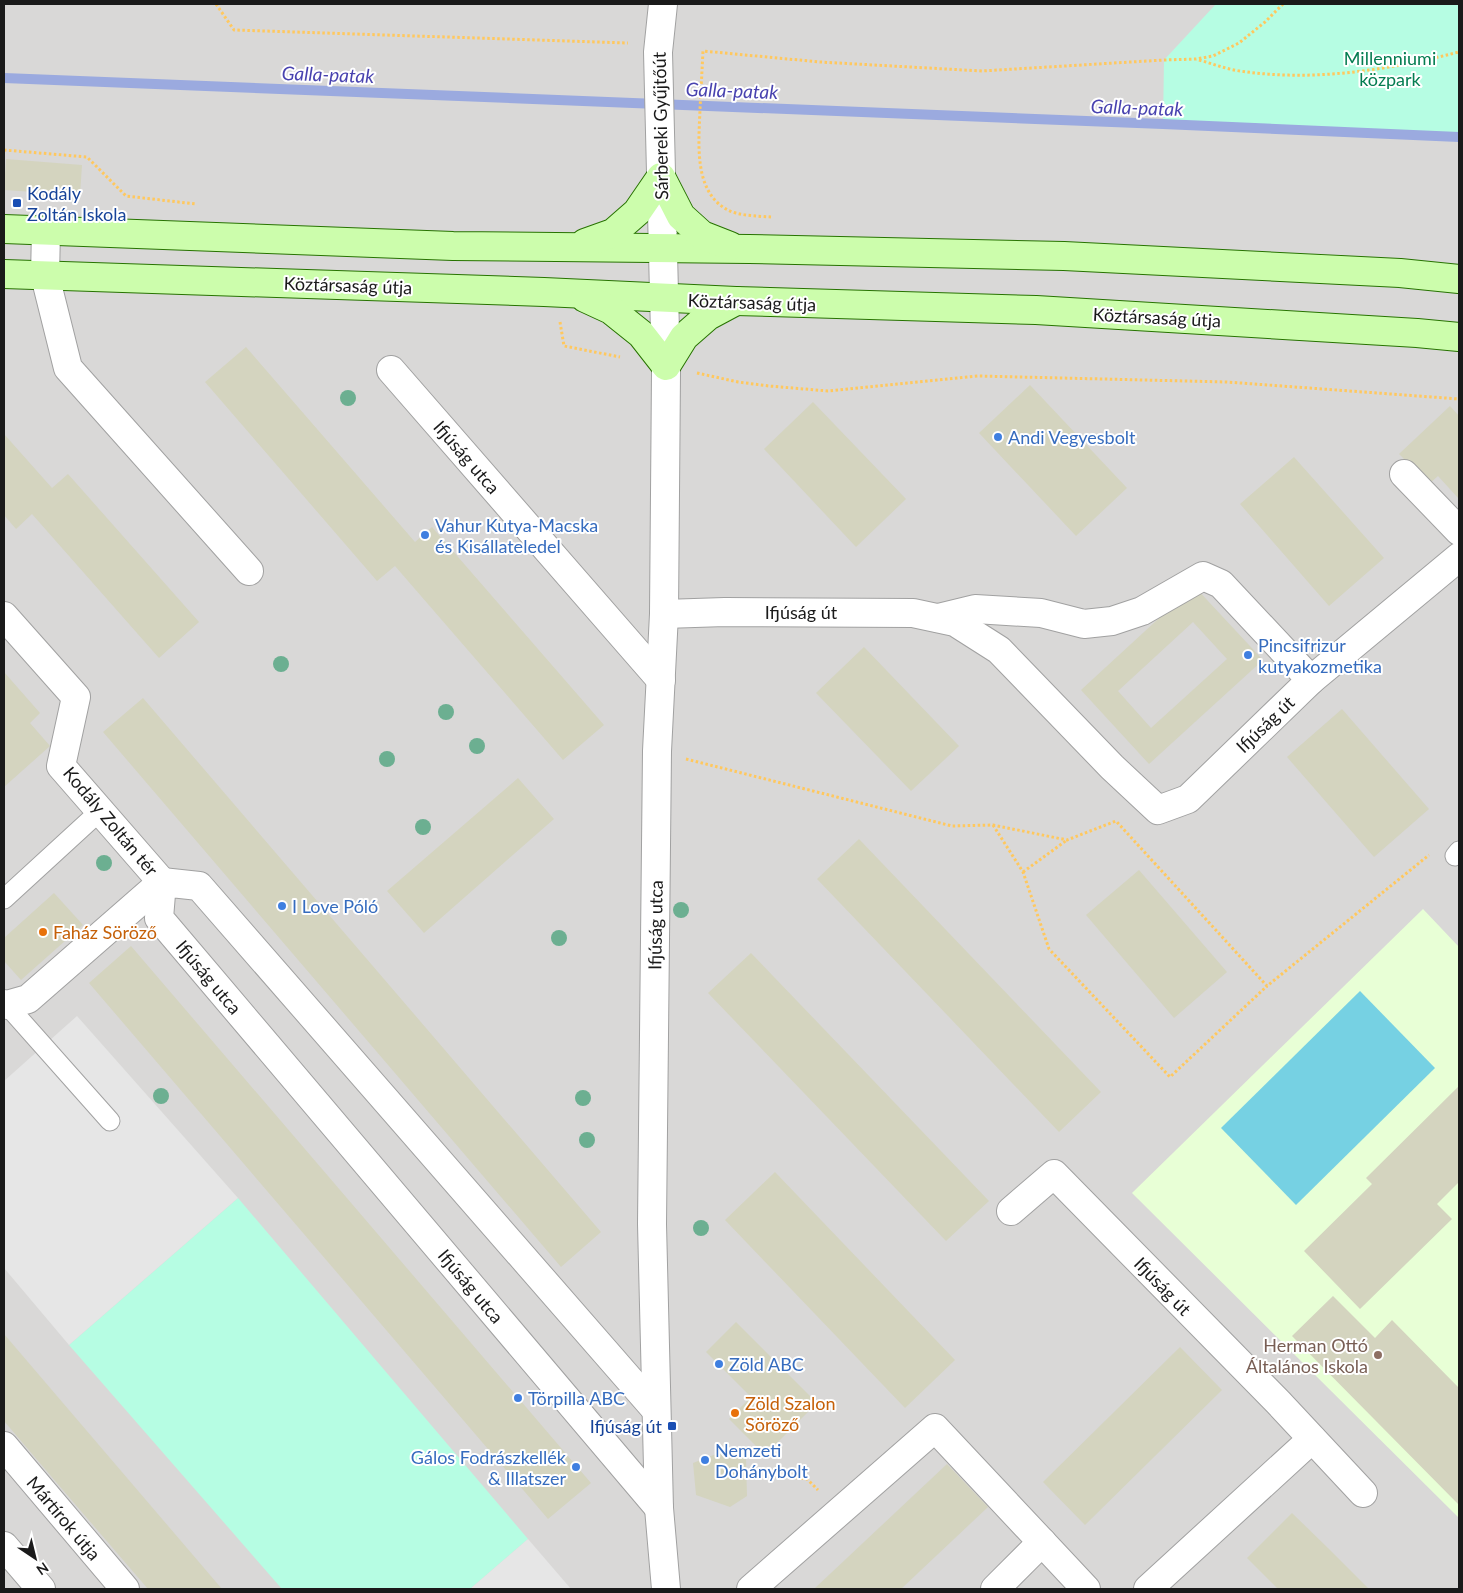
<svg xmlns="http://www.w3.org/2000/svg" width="1463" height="1593" font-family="Lato,sans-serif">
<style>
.residential{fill:#d9d8d7}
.education{fill:#e8ffd6}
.park{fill:#b6fde3}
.pitch{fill:#76d1e3}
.parking{fill:#e6e6e6}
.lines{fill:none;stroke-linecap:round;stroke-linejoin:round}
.stream{stroke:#9baadf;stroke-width:10}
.building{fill:#d4d4bf;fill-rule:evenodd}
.lane-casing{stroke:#a1a1a1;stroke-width:21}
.street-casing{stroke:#a1a1a1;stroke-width:30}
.secondary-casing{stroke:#277300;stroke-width:30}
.path{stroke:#ffc85e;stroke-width:3;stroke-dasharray:2.5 2.5;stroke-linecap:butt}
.lane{stroke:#fff;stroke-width:19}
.street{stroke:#fff;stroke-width:28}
.secondary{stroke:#ccfdac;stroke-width:28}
.tree{fill:#6caf91}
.transit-dot{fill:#1a4fb4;stroke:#fff;stroke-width:2}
.shop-dot{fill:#3f7fe0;stroke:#fff;stroke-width:2}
.food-dot{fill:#e8710a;stroke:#fff;stroke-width:2}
.education-dot{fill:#8d6e63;stroke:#fff;stroke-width:2}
.labels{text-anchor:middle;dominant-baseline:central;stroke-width:4;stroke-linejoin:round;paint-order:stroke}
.park-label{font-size:18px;fill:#047d51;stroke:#fff}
.street-label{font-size:18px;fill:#1a1a1a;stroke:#fff}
.transit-label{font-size:18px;fill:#164399;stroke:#fff;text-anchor:start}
.shop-label{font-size:18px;fill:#366cbe;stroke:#fff;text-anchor:start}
.food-label{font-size:18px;fill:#c56008;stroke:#fff;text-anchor:start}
.education-label{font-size:18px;fill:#785e54;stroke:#fff;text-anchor:end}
.water-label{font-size:19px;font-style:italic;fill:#4842af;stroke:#fff}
</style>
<rect width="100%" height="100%" fill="#eaeddf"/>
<rect class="residential" x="4" y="4" width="1455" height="1585"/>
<path class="education" d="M1423,909L1459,947V1518L1132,1193Z"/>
<g class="park">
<path d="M1216,4H1459V137L1163,124L1164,60Z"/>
<path d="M238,1198L528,1539L470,1589H282L69,1345Z"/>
</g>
<path class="pitch" d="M1360,991L1435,1068L1296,1205L1221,1128Z"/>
<g class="parking">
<path d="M77,1016L238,1198L69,1345L4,1268V1081Z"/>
<path d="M528,1539L571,1589H470Z"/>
</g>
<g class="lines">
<path class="stream" d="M4,78L1163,124L1459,137"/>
</g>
<g class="building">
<path d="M6,159L82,165L80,195L4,190Z"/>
<path d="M246,347L415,542L432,527L604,725L563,760L395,566L377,581L205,382Z"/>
<path d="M1030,385L1127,488L1076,536L979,433Z"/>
<path d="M813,402L906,499L856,547L764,449Z"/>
<path d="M1450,406L1459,416V499L1438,476L1429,484L1399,454Z"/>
<path d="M4,434L52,488L68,474L199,622L159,658L32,514L16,529L4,515Z"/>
<path d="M1294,457L1384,558L1329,606L1240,504Z"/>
<path d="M1194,586L1263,660L1149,764L1081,690ZM1193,622L1227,659L1151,728L1118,691Z"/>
<path d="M864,647L959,746L911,791L816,693Z"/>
<path d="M4,672L40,713L30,723L50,746L4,787Z"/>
<path d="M143,698L601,1232L561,1267L103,732Z"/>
<path d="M1342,709L1429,809L1374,857L1287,757Z"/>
<path d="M518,778L554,819L424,933L387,891Z"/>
<path d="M859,839L1101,1092L1059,1132L817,879Z"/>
<path d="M1139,870L1227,972L1174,1018L1086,915Z"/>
<path d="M54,893L83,925L21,980L4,961V938Z"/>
<path d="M131,946L591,1483L548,1519L89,983Z"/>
<path d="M751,953L989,1201L946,1241L708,993Z"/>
<path d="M1459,1086V1182L1437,1204L1452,1219L1360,1309L1304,1251L1372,1184L1366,1178Z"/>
<path d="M775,1172L955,1360L905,1408L725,1220Z"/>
<path d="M1333,1296L1375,1338L1392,1320L1459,1388V1505L1292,1336Z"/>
<path d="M736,1322L817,1403L765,1455L729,1419L751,1397L706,1352Z"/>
<path d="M4,1334L222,1589H148L56,1482L4,1421Z"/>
<path d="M1180,1347L1222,1390L1085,1525L1043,1482Z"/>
<path d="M729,1449L746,1459L747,1496L730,1507L696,1495L693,1463Z"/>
<path d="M947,1464L988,1507L901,1589H814Z"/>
<path d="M1292,1513L1329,1549L1369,1589H1278L1247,1558Z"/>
</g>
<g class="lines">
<g class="lane-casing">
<g id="lane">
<path d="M1455,856L1459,851"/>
<path d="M4,899L100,811"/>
<path d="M7,1005L110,1121"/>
</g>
</g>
<g class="street-casing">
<g id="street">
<path d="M663,4L658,52L666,373L664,614L657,751L652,1224L659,1508L666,1589"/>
<path d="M46,231L45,276L68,368L249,571"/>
<path d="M391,370L661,680"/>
<path d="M1404,474L1459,531"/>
<path d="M664,614L725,612L913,613L955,622L999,650L1112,767L1158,810L1188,799L1311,680L1459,557"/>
<path d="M4,616L76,697L61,766L162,882L28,999L7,1005L4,1004"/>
<path d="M938,618L975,609L1041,613L1084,624L1112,621L1142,611L1203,576L1221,584L1311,680"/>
<path d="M1011,1211L1054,1174L1278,1402L1363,1493"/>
<path d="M656,1410L199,886L162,882L159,918L659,1508"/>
<path d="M4,1446L125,1589"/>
<path d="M4,1546L41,1589"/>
<path d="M751,1589L935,1428L1086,1589"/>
<path d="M995,1589L1042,1542"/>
<path d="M1148,1589L1312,1439"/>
</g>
</g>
<g class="secondary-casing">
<g id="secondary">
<path d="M4,229L453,246L749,249L1064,256L1400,273L1459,279"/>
<path d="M585,243L613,233L637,212L661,177L681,216L702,235L730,246"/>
<path d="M4,274L544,292L736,301L1036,310L1417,333L1459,337"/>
<path d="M585,298L611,310L641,334L666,366L684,337L708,316L736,301"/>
</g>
</g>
<g class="path">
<path d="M216,4L234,30L628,43"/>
<path d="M1199,60C1213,64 1226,69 1240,71C1313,82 1388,70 1459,52"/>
<path d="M4,150L87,157L126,196L196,204"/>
<path d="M771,217C757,216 738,216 726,209C693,190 699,141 700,109C701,90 702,71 703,51L820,62L982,71L1164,60L1196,59L1213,56L1239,43L1265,22L1283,4"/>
<path d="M560,322L564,346L620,357"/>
<path d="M697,373L738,382L769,386L828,391L978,376L1227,382L1459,399"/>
<path d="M686,759L952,826L993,825L1067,840L1116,821L1267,986L1429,855"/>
<path d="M993,825L1023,872L1049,949L1170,1077L1267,986"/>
<path d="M1023,872L1067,840"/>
<path d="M791,1477L807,1479L818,1490"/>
</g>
<use href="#lane" class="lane"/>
<use href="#street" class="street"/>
<use href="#secondary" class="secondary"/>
</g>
<g class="tree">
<circle cx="348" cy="398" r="8"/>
<circle cx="281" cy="664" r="8"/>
<circle cx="446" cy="712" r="8"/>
<circle cx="477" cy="746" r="8"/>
<circle cx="387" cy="759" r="8"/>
<circle cx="423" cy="827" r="8"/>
<circle cx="104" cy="863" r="8"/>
<circle cx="681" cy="910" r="8"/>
<circle cx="559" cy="938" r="8"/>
<circle cx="161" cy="1096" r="8"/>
<circle cx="583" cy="1098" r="8"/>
<circle cx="587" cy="1140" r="8"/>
<circle cx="701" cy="1228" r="8"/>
</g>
<g class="transit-dot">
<rect x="12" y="198" width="10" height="10" rx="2.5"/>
<rect x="667" y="1421" width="10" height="10" rx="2.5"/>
</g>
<g class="shop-dot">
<circle cx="998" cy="437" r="5"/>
<circle cx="425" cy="535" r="5"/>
<circle cx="1248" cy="655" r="5"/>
<circle cx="282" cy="906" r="5"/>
<circle cx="719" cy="1364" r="5"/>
<circle cx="518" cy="1398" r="5"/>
<circle cx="705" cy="1460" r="5"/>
<circle cx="576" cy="1467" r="5"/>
</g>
<g class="food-dot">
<circle cx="43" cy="932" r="5"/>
<circle cx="735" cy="1413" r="5"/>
</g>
<circle class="education-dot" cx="1378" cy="1355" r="5"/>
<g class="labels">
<g class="park-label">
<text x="1390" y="58">Millenniumi<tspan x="1390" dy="21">közpark</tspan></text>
</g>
<g class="street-label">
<text transform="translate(660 126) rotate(-91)">Sárbereki Gyűjtőút</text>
<text transform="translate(348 285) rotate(2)">Köztársaság útja</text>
<text transform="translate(752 302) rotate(2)">Köztársaság útja</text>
<text transform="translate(1157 317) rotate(3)">Köztársaság útja</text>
<text transform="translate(467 457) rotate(49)">Ifjúság utca</text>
<text x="801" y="612">Ifjúság út</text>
<text transform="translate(1265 724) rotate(-44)">Ifjúság út</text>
<text transform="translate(111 821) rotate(50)">Kodály Zoltán tér</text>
<text transform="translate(655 925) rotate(-89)">Ifjúság utca</text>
<text transform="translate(209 977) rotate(50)">Ifjúság utca</text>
<text transform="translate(471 1286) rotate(50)">Ifjúság utca</text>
<text transform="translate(1163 1286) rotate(46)">Ifjúság út</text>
<text transform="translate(64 1518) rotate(50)">Mártírok útja</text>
</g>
<g class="transit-label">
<text x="27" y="193">Kodály<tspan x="27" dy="21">Zoltán Iskola</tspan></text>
<text x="662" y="1426" text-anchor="end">Ifjúság út</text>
</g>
<g class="shop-label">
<text x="1008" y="437">Andi Vegyesbolt</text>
<text x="435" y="525">Vahur Kutya-Macska<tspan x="435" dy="21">és Kisállateledel</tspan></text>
<text x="1258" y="645">Pincsifrizur<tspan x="1258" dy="21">kutyakozmetika</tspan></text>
<text x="292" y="906">I Love Póló</text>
<text x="729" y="1364">Zöld ABC</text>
<text x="528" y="1398">Törpilla ABC</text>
<text x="715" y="1450">Nemzeti<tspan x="715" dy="21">Dohánybolt</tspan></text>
<text x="566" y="1457" text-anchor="end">Gálos Fodrászkellék<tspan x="566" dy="21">&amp; Illatszer</tspan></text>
</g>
<g class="food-label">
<text x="53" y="932">Faház Söröző</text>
<text x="745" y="1403">Zöld Szalon<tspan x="745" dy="21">Söröző</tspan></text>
</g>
<g class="education-label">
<text x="1368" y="1345">Herman Ottó<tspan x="1368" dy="21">Általános Iskola</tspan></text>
</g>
<g class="water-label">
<text transform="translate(328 74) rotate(2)">Galla-patak</text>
<text transform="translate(732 90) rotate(2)">Galla-patak</text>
<text transform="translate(1137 107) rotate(2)">Galla-patak</text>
</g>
</g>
<rect width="1463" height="1593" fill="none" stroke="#1a1a1a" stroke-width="10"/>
<g transform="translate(35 1558) rotate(145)" stroke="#ffffff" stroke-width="4" paint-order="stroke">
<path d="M0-4L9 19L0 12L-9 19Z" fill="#1a1a1a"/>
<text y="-8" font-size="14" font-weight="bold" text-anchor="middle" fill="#1a1a1a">N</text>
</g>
</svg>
